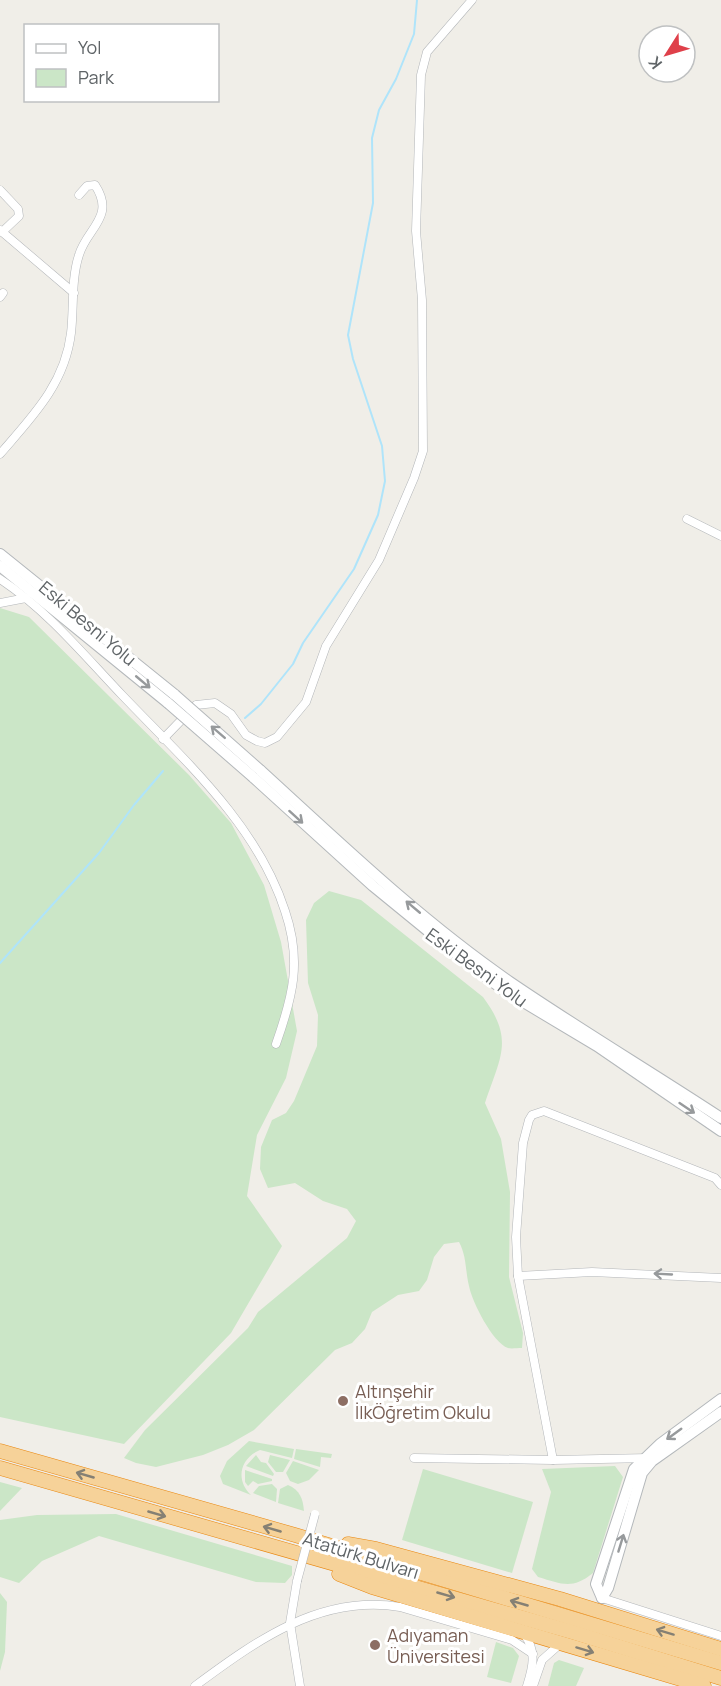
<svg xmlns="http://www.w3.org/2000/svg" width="721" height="1686" font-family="Manrope,sans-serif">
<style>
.green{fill:#cbe6c7}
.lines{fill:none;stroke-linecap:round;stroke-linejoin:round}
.stream{stroke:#afe4fa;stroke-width:2}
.street-casing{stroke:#b3b6b9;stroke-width:9}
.secondary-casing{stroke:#b4b8bb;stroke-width:12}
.highway-casing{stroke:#e9870f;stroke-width:15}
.street{stroke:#fff;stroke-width:8}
.secondary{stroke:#fff;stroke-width:10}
.highway{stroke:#f6d299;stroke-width:14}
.street-bridge-casing{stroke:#b3b6b9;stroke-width:9;stroke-linecap:butt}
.secondary-bridge-casing{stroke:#b4b8bb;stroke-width:12;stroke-linecap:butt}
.street-bridge{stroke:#fff;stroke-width:8}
.secondary-bridge{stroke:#fff;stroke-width:10}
.oneway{stroke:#979a9c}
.oneway2{stroke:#858074}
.education-dot{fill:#8d6e63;stroke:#fff;stroke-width:2}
.labels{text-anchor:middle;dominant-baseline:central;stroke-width:6;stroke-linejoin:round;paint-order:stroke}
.street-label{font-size:18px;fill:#5f6467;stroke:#fff}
.education-label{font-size:18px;fill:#785e54;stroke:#fff;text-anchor:start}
</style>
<rect width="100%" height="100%" fill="#f0eee8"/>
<g class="green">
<path d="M0,608L29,617L189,775L231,823L264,885L281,942L297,1031L286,1078L257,1135L247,1196L282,1246L231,1333L124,1444L0,1417Z"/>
<path d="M329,891L361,900L483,997C515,1040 500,1057 485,1103L501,1139L510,1192L509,1277L523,1333L522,1348C517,1348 511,1349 508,1348C493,1343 472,1302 469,1286C465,1270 467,1257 459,1242L444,1244L434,1257L427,1280L419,1291L398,1295L372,1312L365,1329L352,1343L335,1350L254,1430L228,1445L203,1455L156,1467L136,1463L124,1458L145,1430L248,1328L258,1312L347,1238L356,1221L347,1209L323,1201L295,1183L268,1188L260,1169L261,1147L272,1120L286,1113L294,1101L317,1046L318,1015L308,983L306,920L314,903Z"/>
<path d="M249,1441L294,1449L292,1458L260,1450C240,1458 235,1480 251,1495L223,1484L220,1476L227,1461Z"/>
<path d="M296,1449L332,1454L331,1458L321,1457L320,1467L294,1459Z"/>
<path d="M256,1455L261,1462L266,1463L274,1474L273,1476L246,1466Z"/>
<path d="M270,1455L290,1460L283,1472H276L268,1462Z"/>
<path d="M293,1461L319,1470L309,1480L298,1484L290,1481L286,1473Z"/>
<path d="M615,1466L623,1477L593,1573C572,1590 562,1584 538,1577L532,1569L551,1492L542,1469Z"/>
<path d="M423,1469L533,1502L512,1573L402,1540Z"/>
<path d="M245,1470L272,1479V1481L258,1484L253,1481L248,1486L245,1482Z"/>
<path d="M0,1482L22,1488L0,1511Z"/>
<path d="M272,1484L277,1489L276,1502L253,1493L259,1486Z"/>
<path d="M288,1485C300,1490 303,1499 304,1511L278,1503L280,1489Z"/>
<path d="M116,1514L292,1566V1575L285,1583L256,1582L99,1536L42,1561L19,1583L0,1577V1520L37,1515Z"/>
<path d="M0,1593L7,1602L5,1652L0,1671Z"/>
<path d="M496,1642L513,1648L519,1656L511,1683L487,1677Z"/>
<path d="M559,1660L584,1668L576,1686H548L554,1663Z"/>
</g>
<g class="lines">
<g class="stream">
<path d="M245,718L261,704L293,664L303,643L354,569L378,515L385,481L382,446L353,359L348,335L373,203L372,138L379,110L396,79L414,34L417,0"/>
<path d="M0,963L99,853L134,805L163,771"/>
</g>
<g class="street-casing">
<g id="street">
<path d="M0,190L18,209L19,216L2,232"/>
<path d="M0,230L74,293"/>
<path d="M0,297L3,293"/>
<path d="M0,454C32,417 65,384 71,333C74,308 71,279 79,255C87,228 116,217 95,185L87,186L79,195"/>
<path d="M687,519L721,536"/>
<path d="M0,579C47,610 83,654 122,695C183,759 257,824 285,911C302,961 293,996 276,1044"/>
<path d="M0,603L26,598"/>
<path d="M163,739L196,705L215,703L231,714L246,735L257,741L265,743L277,737L306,702L326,646L379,560L414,478L423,451L422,300L416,231L421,75L427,52L472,0"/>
<path d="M518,1276L592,1272L721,1278"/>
<path d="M414,1458L553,1460L649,1458"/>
<path d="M553,1460L518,1276L516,1237L523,1143L529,1120L532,1115L544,1111L715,1178L721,1185"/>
<path d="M297,1581L290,1623L300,1686"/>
<path d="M602,1598L721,1636"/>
<path d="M524,1634C537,1651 533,1667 527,1686"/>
<path d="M195,1686C256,1641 320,1594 400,1607L512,1640L533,1654"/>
<path d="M533,1686L542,1660L560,1644"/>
</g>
</g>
<g class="secondary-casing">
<g id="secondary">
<path d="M0,554L175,695"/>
<path d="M0,566L168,703"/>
<path d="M260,770C340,843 420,920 510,982C579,1029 651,1072 721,1118"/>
<path d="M253,777L373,886L466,962L505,991L597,1046L721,1131"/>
<path d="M602,1598L596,1584L634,1469L660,1444L721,1399"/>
<path d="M602,1598L608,1588L642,1473L652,1461L721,1412"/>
</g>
</g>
<g class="highway-casing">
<g id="highway">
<path d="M0,1451L295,1535L721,1663"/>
<path d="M0,1468L572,1632L721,1678"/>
<path d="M348,1544L376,1549L560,1599L721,1649"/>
<path d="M339,1574L372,1587L704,1686"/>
</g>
</g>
<use href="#street" class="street"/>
<use href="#secondary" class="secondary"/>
<use href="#highway" class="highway"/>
<g class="street-bridge-casing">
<path id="street-bridge" d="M297,1581L315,1514"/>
</g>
<g class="secondary-bridge-casing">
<g id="secondary-bridge">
<path d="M175,695L260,770"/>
<path d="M168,703L253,777"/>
</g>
</g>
<use href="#street-bridge" class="street-bridge"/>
<use href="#secondary-bridge" class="secondary-bridge"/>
</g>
<defs><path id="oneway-shaft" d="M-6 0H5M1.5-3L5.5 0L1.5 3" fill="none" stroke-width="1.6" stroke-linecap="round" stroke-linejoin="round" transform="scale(1.5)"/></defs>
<g class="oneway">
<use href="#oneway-shaft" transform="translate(143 682) rotate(40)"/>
<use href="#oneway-shaft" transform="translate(218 732) rotate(-139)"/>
<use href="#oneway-shaft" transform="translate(296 817) rotate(42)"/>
<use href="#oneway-shaft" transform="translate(413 907) rotate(-140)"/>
<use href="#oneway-shaft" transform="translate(687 1108) rotate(34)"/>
<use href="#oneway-shaft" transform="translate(663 1274) rotate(-177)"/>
<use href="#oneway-shaft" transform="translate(674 1434) rotate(144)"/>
<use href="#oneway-shaft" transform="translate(621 1543) rotate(-73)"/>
</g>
<g class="oneway2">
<use href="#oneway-shaft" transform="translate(85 1475) rotate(-164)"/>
<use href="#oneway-shaft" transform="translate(157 1514) rotate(16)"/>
<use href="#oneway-shaft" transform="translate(272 1529) rotate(-164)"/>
<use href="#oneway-shaft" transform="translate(446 1595) rotate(16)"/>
<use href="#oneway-shaft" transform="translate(519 1603) rotate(-164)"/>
<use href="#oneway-shaft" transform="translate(665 1632) rotate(-163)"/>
<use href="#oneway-shaft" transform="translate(585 1650) rotate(17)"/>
</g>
<g class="education-dot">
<circle cx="343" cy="1401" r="6"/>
<circle cx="375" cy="1645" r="6"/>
</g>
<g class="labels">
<g class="street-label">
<text transform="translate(88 623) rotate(40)">Eski Besni Yolu</text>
<text transform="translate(477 967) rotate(36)">Eski Besni Yolu</text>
<text transform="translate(361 1555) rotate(17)">Atatürk Bulvarı</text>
</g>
<g class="education-label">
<text x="355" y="1391">Altınşehir<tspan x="355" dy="21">İlkÖğretim Okulu</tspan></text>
<text x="387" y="1635">Adıyaman<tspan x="387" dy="21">Üniversitesi</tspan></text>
</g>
</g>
<rect x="24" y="24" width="195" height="78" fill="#ffffff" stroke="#bfc1c2" stroke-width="1.5"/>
<rect x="36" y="44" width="30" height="9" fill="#ffffff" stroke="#bfc1c2" stroke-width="1.5"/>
<text x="78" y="54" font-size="18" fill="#5f6467">Yol</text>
<rect x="36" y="69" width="30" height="18" fill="#cbe6c7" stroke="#bfc1c2" stroke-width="1.5"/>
<text x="78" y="84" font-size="18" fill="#5f6467">Park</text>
<g transform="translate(667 54) rotate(233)"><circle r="28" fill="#ffffff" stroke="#bfc1c2" stroke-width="1.5"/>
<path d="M0-4.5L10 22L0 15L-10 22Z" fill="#df404a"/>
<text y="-9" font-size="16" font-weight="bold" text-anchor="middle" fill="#5f6467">K</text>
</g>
</svg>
